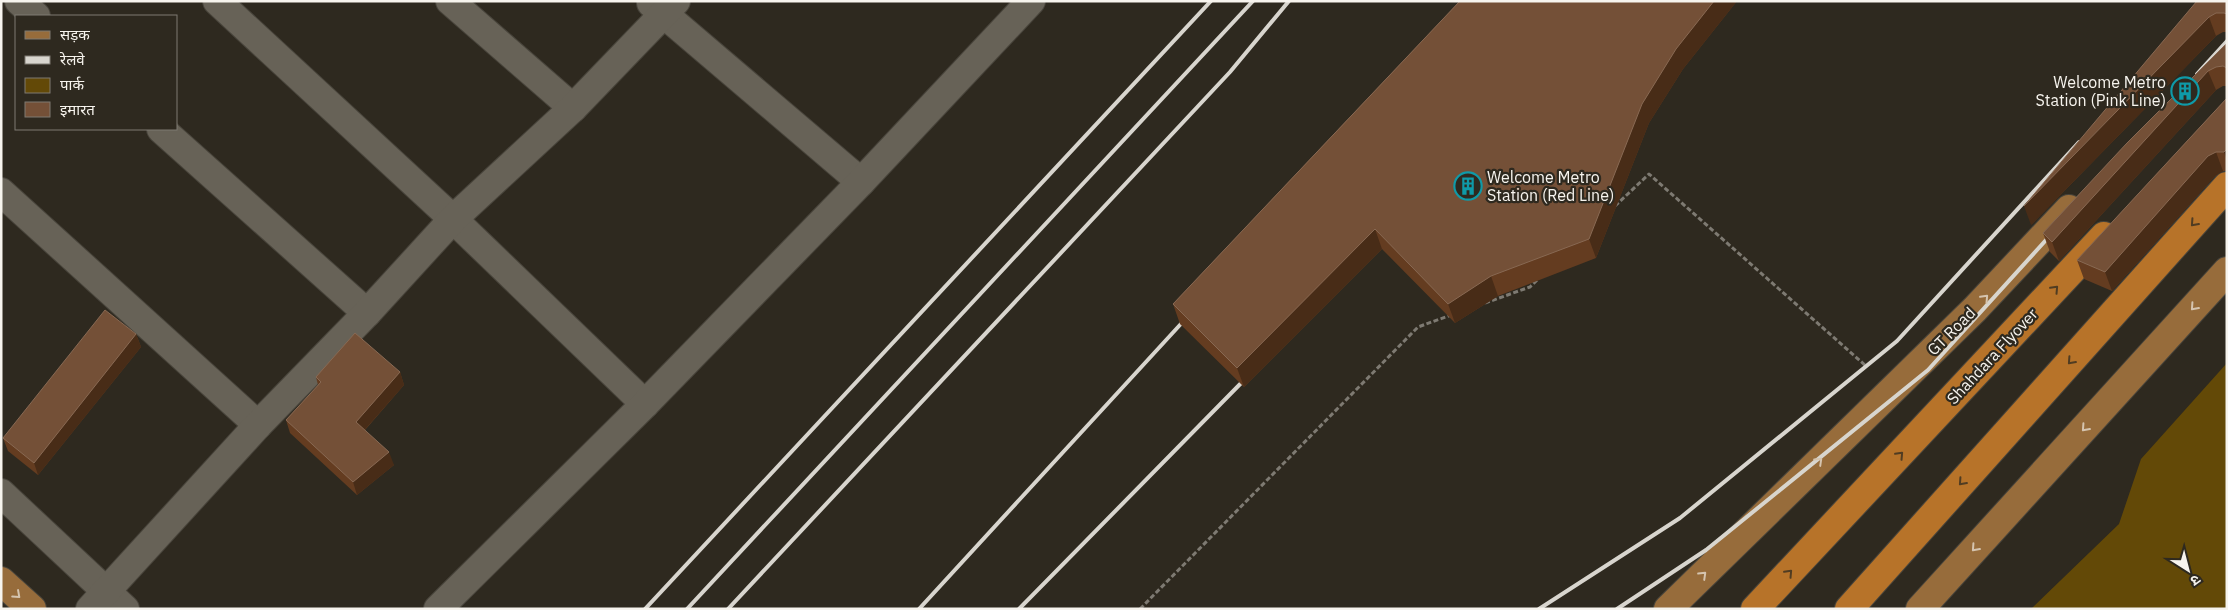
<svg xmlns="http://www.w3.org/2000/svg" width="2228" height="610" font-family="'IBM Plex Sans','Noto Sans Devanagari',sans-serif">
<style>
.green{fill:#634907}
.lines{fill:none;stroke-linecap:round;stroke-linejoin:round}
.street-casing{stroke:#48443b;stroke-width:30}
.primary-casing{stroke:#48443b;stroke-width:30}
.highway-casing{stroke:#48443b;stroke-width:30}
.path{stroke:#7e7a72;stroke-width:3;stroke-dasharray:5 2.5;stroke-linecap:butt}
.street{stroke:#676257;stroke-width:28}
.primary{stroke:#976c3b;stroke-width:28}
.highway{stroke:#b77329;stroke-width:28}
.rail{stroke:#d8d5ce;stroke-width:4}
.wall{fill:#643c20}
.shaded-wall{fill:#482c17}
.building{fill:#745037;stroke:#886953}
.oneway{stroke:#503c22}
.oneway2{stroke:#d5c4af}
.labels{text-anchor:middle;dominant-baseline:central;stroke-width:4.5;stroke-linejoin:round;paint-order:stroke}
.poi-label{font-size:16px;fill:#f7f4ee;stroke:#2e291f;text-anchor:end}
.street-label{font-size:16px;fill:#f7f4ee;stroke:#2e291f}
</style>
<rect width="100%" height="100%" fill="#2e291f"/>
<path class="green" d="M2227,363V609H2031L2119,524L2141,459Z"/>
<g class="lines">
<g class="street-casing">
<g id="street">
<path d="M19,1L36,16"/>
<path d="M217,1L453,219L645,404"/>
<path d="M450,1L573,108"/>
<path d="M651,3L861,182"/>
<path d="M161,129L367,313"/>
<path d="M1,192L258,425"/>
<path d="M1,493L125,609"/>
<path d="M90,609L258,425L367,313L453,219L573,108L676,1"/>
<path d="M438,609L645,404L861,182L1031,1"/>
</g>
</g>
<g class="primary-casing">
<g id="primary">
<path d="M1,581L32,609"/>
<path d="M1668,609L1975,309L2069,209"/>
<path d="M1920,609L2227,271"/>
</g>
</g>
<g class="highway-casing">
<g id="highway">
<path d="M1755,609L2104,236"/>
<path d="M1849,609L2227,186"/>
</g>
</g>
<g class="path">
<path d="M1615,206L1649,174L1866,366"/>
<path d="M1485,303L1530,287L1538,279"/>
<path d="M1140,609L1418,327L1451,315"/>
</g>
<use href="#street" class="street"/>
<use href="#primary" class="primary"/>
<use href="#highway" class="highway"/>
<g class="rail">
<path d="M2197,74L2227,41"/>
<path d="M645,609L1211,1"/>
<path d="M687,609L1253,1"/>
<path d="M728,609L1230,72L1289,1"/>
<path d="M919,609L1190,314"/>
<path d="M1019,609L1250,374"/>
<path d="M1539,609L1680,518L1897,341L2079,142"/>
<path d="M1617,609L1706,550L1928,370L2056,229"/>
</g>
</g>
<g class="wall">
<path d="M1460,1H1737L1683,69L1649,123L1596,258L1498,296L1455,323L1382,249L1244,387L1180,324L1173,304Z"/>
<path d="M2197,1H2227V32H2223L2216,36L2031,225Z"/>
<path d="M2227,43V86H2223L2216,90L2059,261L2050,252L2043,233Z"/>
<path d="M2227,98V171H2223L2215,176L2112,291L2084,279L2077,260Z"/>
<path d="M136,334L141,347L38,475L8,451L3,438Z"/>
<path d="M400,372L404,385L365,430L394,465L357,495L290,433L286,420L318,385L316,377Z"/>
</g>
<g class="shaded-wall">
<path d="M1714,1H1737L1683,69L1649,123L1596,258L1589,239L1642,104L1676,49Z"/>
<path d="M2209,17L2216,36L2031,225L2024,206Z"/>
<path d="M2208,71L2216,90L2059,261L2052,242Z"/>
<path d="M2227,149V160L2224,152Z"/>
<path d="M2216,152L2223,171L2215,176L2112,291L2105,272L2208,156Z"/>
<path d="M1375,229L1382,249L1244,387L1237,368Z"/>
<path d="M1491,276L1498,296L1455,323L1448,304Z"/>
<path d="M136,334L141,347L38,475L34,463Z"/>
<path d="M400,372L404,385L361,434L356,422Z"/>
<path d="M389,452L394,465L357,495L353,482Z"/>
</g>
<g class="building">
<path d="M1460,1H1714L1676,49L1642,104L1589,239L1491,276L1448,304L1375,229L1237,368L1173,304Z"/>
<path d="M2197,1H2227V14L2224,13H2216L2209,17L2024,206Z"/>
<path d="M2227,43V68L2223,66L2216,67L2208,71L2052,242L2043,233L2127,143Z"/>
<path d="M2227,98V149L2224,152H2216L2208,156L2105,272L2077,260Z"/>
<path d="M105,310L136,334L34,463L3,438Z"/>
<path d="M355,333L400,372L356,422L389,452L353,482L286,420L321,382L316,377Z"/>
</g>
<defs><path id="oneway-chevron" d="M-2-3.5L2.5 0L-2 3.5" fill="none" stroke-width="1.6" stroke-linecap="round" stroke-linejoin="round" transform="scale(1.25)"/></defs>
<g class="oneway">
<use href="#oneway-chevron" transform="translate(2194 223) rotate(132)"/>
<use href="#oneway-chevron" transform="translate(2055 289) rotate(-47)"/>
<use href="#oneway-chevron" transform="translate(2071 361) rotate(132)"/>
<use href="#oneway-chevron" transform="translate(1900 455) rotate(-47)"/>
<use href="#oneway-chevron" transform="translate(1962 482) rotate(132)"/>
<use href="#oneway-chevron" transform="translate(1789 573) rotate(-47)"/>
</g>
<g class="oneway2">
<use href="#oneway-chevron" transform="translate(1985 298) rotate(-47)"/>
<use href="#oneway-chevron" transform="translate(2194 307) rotate(132)"/>
<use href="#oneway-chevron" transform="translate(2085 428) rotate(132)"/>
<use href="#oneway-chevron" transform="translate(1819 461) rotate(-44)"/>
<use href="#oneway-chevron" transform="translate(1975 548) rotate(132)"/>
<use href="#oneway-chevron" transform="translate(1703 575) rotate(-44)"/>
<use href="#oneway-chevron" transform="translate(17 595) rotate(42)"/>
</g>
<defs>
<g id="building-ring" transform="scale(1.4375)"><circle r="9.5" fill="#2e291f" stroke="#0f9aa8" stroke-width="1.5"/><path d="M-4-6H4V6H1V3H-1V6H-4ZM-2.5-4.3h1.7v1.8h-1.7ZM.8-4.3h1.7v1.8H.8ZM-2.5-1h1.7V.8h-1.7ZM.8-1h1.7V.8H.8Z" fill="#0f9aa8"/></g>
</defs>
<g fill-rule="evenodd">
<use href="#building-ring" x="2185" y="91"/>
<use href="#building-ring" x="1468" y="186"/>
</g>
<g class="labels">
<g class="poi-label">
<text x="2166" y="82">Welcome Metro<tspan x="2166" dy="18">Station (Pink Line)</tspan></text>
<text x="1487" y="177" text-anchor="start">Welcome Metro<tspan x="1487" dy="18">Station (Red Line)</tspan></text>
</g>
<g class="street-label">
<text transform="translate(1951 331) rotate(-45)">GT Road</text>
<text transform="translate(1992 356) rotate(-47)">Shahdara Flyover</text>
</g>
</g>
<rect width="2228" height="610" fill="none" stroke="#f7f4ee" stroke-width="5"/>
<rect x="15" y="15" width="162" height="115" fill="#2e291f" stroke="#7e7a72"/>
<rect x="25" y="31" width="25" height="8" fill="#976c3b" stroke="#7e7a72"/>
<text x="60" y="40" font-size="15" fill="#f7f4ee">सड़क</text>
<rect x="25" y="56" width="25" height="8" fill="#d8d5ce" stroke="#7e7a72"/>
<text x="60" y="65" font-size="15" fill="#f7f4ee">रेलवे</text>
<rect x="25" y="78" width="25" height="15" fill="#634907" stroke="#7e7a72"/>
<text x="60" y="90" font-size="15" fill="#f7f4ee">पार्क</text>
<rect x="25" y="102" width="25" height="15" fill="#745037" stroke="#7e7a72"/>
<text x="60" y="115" font-size="15" fill="#f7f4ee">इमारत</text>
<g transform="translate(2188 570) rotate(144)" stroke="#2e291f" stroke-width="4" paint-order="stroke">
<path d="M0-4L9 19L0 12L-9 19Z" fill="#f7f4ee"/>
<text y="-8" font-size="14" font-weight="bold" text-anchor="middle" fill="#f7f4ee">उ</text>
</g>
</svg>
